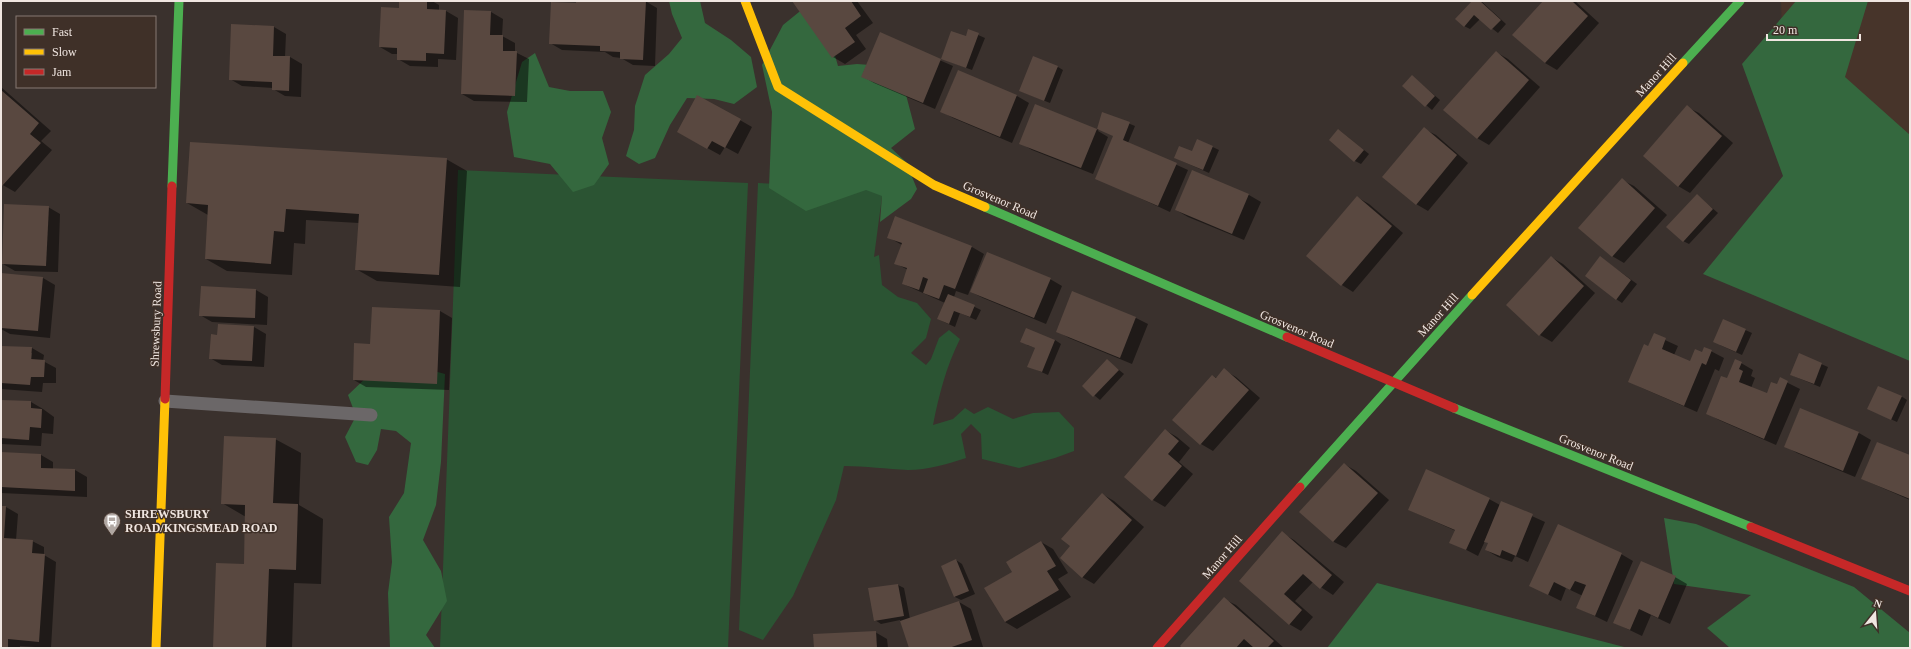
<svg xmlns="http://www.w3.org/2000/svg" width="1911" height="649" font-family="Georgia,serif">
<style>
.built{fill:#47342a}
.green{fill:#2b5433}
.forest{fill:#34683e}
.shadow{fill:#0007;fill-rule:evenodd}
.building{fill:#594840}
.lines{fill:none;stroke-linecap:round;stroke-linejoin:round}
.lane{stroke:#6b6768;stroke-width:13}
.fast{stroke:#4caf50;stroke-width:9}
.slow{stroke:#ffc107;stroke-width:9}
.jam{stroke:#c62828;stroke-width:9}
.labels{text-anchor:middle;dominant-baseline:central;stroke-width:3;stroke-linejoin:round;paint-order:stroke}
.street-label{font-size:12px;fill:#f0e6e1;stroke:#3f3028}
.poi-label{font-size:12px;font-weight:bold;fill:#f0e6e1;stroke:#3f3028;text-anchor:start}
</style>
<rect width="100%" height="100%" fill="#3a312d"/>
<path class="built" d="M1781,1H1910V182L1785,133Z"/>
<g class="green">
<path d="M458,170L748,183L728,648H440Z"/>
<path d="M758,183L883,189L874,257L879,255L882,285L898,297L917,303L931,319L926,338L911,353L926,365L931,359L939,338L949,330L960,339C946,367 939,395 933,425L953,419L965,408L974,414L988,407L1013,419L1033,413L1059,412L1074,428V451L1055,458L1019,468L982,459L981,434L971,424L961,434L966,458C947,464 928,470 908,470C887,469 865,466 844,466L836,500L793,596L763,640L739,630Z"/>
</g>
<g class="forest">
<path d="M669,1H700L705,23L731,40L751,57L757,87L734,104L714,99L687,98L670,125L655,158L639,164L626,156L634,130L635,106L645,75L669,54L682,38L672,14Z"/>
<path d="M1796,1H1868L1845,77L1910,135V361L1703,274L1783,176L1742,64Z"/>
<path d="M804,8L826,24L838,66L857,64L883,66L905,91L915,129L891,148L906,162L917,189L911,199L880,222L882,196L866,190L806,211L769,188L772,112L762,65L783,25Z"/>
<path d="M535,53L549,87L570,91H603L611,112L602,138L609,164L594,185L573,192L550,164L514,157L507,112L522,62Z"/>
<path d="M423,368L445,374L441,462L436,505L423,540L441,571L447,601L426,635L435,648H390L388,593L392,562L389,517L404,493L411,443L396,431L381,429L377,450L368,465L356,462L345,437L356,416L348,395L369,375Z"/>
<path d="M1664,518L1696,524L1854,587L1910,633V648H1730L1707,628L1751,595L1674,584Z"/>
<path d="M1377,583L1628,648H1327Z"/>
</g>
<g class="shadow">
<path d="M400,1H432L439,5V11H446L458,18L456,60L438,59V67L410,66L398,59V54H392L380,47L400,9Z"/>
<path d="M577,1H645L657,8L655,66L633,65L621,58L613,57L605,52L562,50L550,43L577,4Z"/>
<path d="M793,1H857L873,23L856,35L866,49L845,64L833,57Z"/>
<path d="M1473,1H1481L1506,24L1498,33L1480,19L1470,29L1464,26Z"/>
<path d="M1544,1H1575L1599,23L1557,70L1545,63Z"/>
<path d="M491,12L503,19L502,36L515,43V52L529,59L527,102L474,101L462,94Z"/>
<path d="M232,25L274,27L286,34L285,57H290L302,64L301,97L285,96L273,89V88L242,86L230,79Z"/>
<path d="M969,31L985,38L972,70L948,61L966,37Z"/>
<path d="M880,34L953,66L935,109L874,83L862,76Z"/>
<path d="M1496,52L1508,59L1540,87L1489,145L1477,138Z"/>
<path d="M1058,67L1063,70L1050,103L1020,91Z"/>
<path d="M958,71L1017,96L1029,103L1012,143L953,118L941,111Z"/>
<path d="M1412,76L1440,100L1432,110L1403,86Z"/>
<path d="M1,87L51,131L41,141L52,150L15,192L1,184Z"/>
<path d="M698,96L752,127L738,154L725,147L720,155L678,132Z"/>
<path d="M1036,105L1097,130L1103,113L1135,126L1128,143L1188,170L1170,212L1096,178L1114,135L1099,129L1098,131L1108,137L1093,174L1032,150L1020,143Z"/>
<path d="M1687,107L1699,113L1733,143L1690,193L1678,186Z"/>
<path d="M1424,129L1436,135L1468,163L1428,211L1416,204Z"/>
<path d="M1339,130L1369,154L1361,164L1355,161Z"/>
<path d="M1198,140L1219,150L1209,173L1175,158L1193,153Z"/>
<path d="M446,159L467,171L460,287L377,281L356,269L359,223L306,220L305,244L294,243L292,275L227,271L206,259L208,215L187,203Z"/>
<path d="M1192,171L1249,195L1261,202L1244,240L1188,217L1176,210Z"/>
<path d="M1622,180L1634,186L1667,215L1624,263L1612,256Z"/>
<path d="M1697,195L1718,213L1689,244L1683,241Z"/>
<path d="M1357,197L1369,204L1403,233L1353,292L1342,285Z"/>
<path d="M48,207L60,214L58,272L15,271L3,264Z"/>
<path d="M896,217L972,247L984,254L968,295L956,291L954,297L981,310L976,320L960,313L955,327L944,322L938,319L945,303L903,284L908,270L895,263L902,245L888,237Z"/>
<path d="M1551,257L1563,264L1595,293L1552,342L1540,335Z"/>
<path d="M1600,257L1637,284L1622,303L1616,299Z"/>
<path d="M43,278L55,285L50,338L10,334L1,329V289Z"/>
<path d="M1050,279L1062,286L1046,324L983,298L971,292Z"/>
<path d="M202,287L256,290L268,297L267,325L212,322L200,315Z"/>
<path d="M440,311L452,318L449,390L366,387L354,380L371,345Z"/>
<path d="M1136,318L1148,324L1132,364L1069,338L1057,331Z"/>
<path d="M1723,320L1752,333L1742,355L1720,345Z"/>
<path d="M254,327L266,334L264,367L222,365L210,358L218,336Z"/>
<path d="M1654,335L1678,346L1674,355L1691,362L1702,354L1705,348L1724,358L1719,371L1715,369L1697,412L1642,388L1630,382Z"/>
<path d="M1055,340L1061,344L1048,375L1028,366L1036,348L1027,345Z"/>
<path d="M1,347L32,348L44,355L43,361L56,368V383H43L42,392L1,389ZM30,353H32L31,365Z"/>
<path d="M1800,355L1828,367L1820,387L1791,375Z"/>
<path d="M1108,361L1124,374L1100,400L1083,386Z"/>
<path d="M1741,363L1753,370L1751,376L1755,378L1751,388L1767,395L1777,386L1780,379L1800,389L1776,445L1719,420L1707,413Z"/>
<path d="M1224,370L1236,377L1260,398L1213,451L1201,444L1173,420L1213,376L1217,378Z"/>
<path d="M1901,396L1907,400L1897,422L1875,412Z"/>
<path d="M1,401L31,402L43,409L54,417L53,434L42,433L41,446L1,444Z"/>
<path d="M1800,409L1859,433L1871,440L1855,477L1797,453L1785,446Z"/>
<path d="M1165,430L1177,437L1190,448L1179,462L1193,474L1165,507L1153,500Z"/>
<path d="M275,439L301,453L299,505L323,519L321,584L294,583L292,648H214L245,565L246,517L222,503Z"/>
<path d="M1,453L41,455L53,462V469L75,470L87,477V497L1,493Z"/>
<path d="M1910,456V500L1862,479Z"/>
<path d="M1344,464L1356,471L1389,500L1346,548L1334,542L1301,512Z"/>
<path d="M1102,494L1114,501L1144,527L1094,584L1082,577L1071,546Z"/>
<path d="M1489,499L1500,505L1501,502L1545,522L1528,562L1515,556L1512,562L1498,557L1486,550L1489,543L1485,541L1478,556L1451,542L1456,531L1409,510Z"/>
<path d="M1,507H6L18,514L16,540L32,541L44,547V555L56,562L51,648L20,646V648H1Z"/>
<path d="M1282,533L1294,540L1344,582L1333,595L1313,582L1295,601L1313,617L1301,631L1289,624L1241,581Z"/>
<path d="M1041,542L1053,549L1068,573L1058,579L1071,597L1017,629L1005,622L1014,572Z"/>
<path d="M1621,554L1633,561L1607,622L1578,608L1583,596L1566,588L1561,601L1531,586Z"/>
<path d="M956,560L962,564L975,594L961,600L955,597L942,566Z"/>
<path d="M1675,577L1687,584L1670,624L1651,615L1642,636L1615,623Z"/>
<path d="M898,585L904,588L910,619L959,602L971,609L983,647L910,648L900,620L881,624L875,620L870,589Z"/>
<path d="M1224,599L1236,605L1284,648H1183Z"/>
<path d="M875,632L887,639L888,648H815Z"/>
</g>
<g class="building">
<path d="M399,1H427V9L446,10L444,54L426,53V61L397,60V48L379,47L381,7L399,8Z"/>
<path d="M576,1H646L643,60L620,59V52L600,51V46L549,44L551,2L576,3Z"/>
<path d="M792,1H851L861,16L845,28L855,42L832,58Z"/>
<path d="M1472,1H1480L1501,20L1491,30L1474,15L1464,27L1455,19Z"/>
<path d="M1543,1H1572L1588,16L1545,63L1512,35Z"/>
<path d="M464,10L491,11L490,35H503V51H517L515,96L461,94Z"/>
<path d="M231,24L274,26L273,56H290L289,91L272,90V82L229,80Z"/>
<path d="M968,29L979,33L966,68L941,59L951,31L966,36Z"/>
<path d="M880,32L941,59L923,103L861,77Z"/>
<path d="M1496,51L1529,80L1477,139L1443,110Z"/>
<path d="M1033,56L1058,66L1044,101L1019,91Z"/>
<path d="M958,70L1017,95L1000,137L940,112Z"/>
<path d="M1412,75L1435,96L1425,107L1402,86Z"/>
<path d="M1,90L39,123L30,134L41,143L2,186Z"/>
<path d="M697,95L741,119L725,148L712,141L707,149L677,132Z"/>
<path d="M1035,104L1097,129L1081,168L1019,144Z"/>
<path d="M1687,105L1722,136L1678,187L1643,156Z"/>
<path d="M1102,112L1130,122L1123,140L1177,163L1158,206L1095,179L1113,136L1097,129Z"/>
<path d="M1424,127L1457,155L1416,205L1382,177Z"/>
<path d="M1338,129L1364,150L1354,162L1329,140Z"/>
<path d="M1197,139L1213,146L1203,170L1174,158L1179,146L1192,151Z"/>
<path d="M190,142L447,158L439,275L355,270L359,214L286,209L284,232L274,231L271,264L205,259L208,205L186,203Z"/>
<path d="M1192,170L1249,194L1232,234L1175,210Z"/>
<path d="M1622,178L1655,208L1612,257L1578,228Z"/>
<path d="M1697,194L1713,209L1683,242L1666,227Z"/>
<path d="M1357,196L1392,226L1341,286L1306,256Z"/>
<path d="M4,204L49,206L46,266L2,264Z"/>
<path d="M895,216L972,246L955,289L944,285L939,299L923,293L928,279L923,277L919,290L902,284L907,268L894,264L902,243L887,238Z"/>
<path d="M987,252L1051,278L1034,318L970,292Z"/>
<path d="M1551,256L1584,286L1539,336L1506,305Z"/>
<path d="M1600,256L1631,280L1616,300L1585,276Z"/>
<path d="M1,273L43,277L38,331L1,328Z"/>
<path d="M201,286L256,289L255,318L199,316Z"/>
<path d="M1072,291L1136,317L1120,358L1056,332Z"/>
<path d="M948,294L975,305L970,317L954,311L949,324L937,319Z"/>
<path d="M372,307L440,310L437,384L353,380L354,343L370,344Z"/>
<path d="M1723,319L1746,329L1736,352L1713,342Z"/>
<path d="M218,324L254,326L252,361L209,359L211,334L217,335Z"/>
<path d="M1026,328L1055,340L1042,372L1027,367L1035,348L1020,342Z"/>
<path d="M1654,333L1666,338L1662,349L1690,361L1695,349L1702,352L1704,347L1712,350L1706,365L1702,363L1684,406L1628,382L1644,344L1648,346Z"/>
<path d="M1,346L32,347L31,359L45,360L44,377H31L30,385L1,383Z"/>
<path d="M1799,353L1822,363L1814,384L1790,375Z"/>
<path d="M1107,359L1119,370L1093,397L1082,386Z"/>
<path d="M1735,359L1742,362L1739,369L1743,371L1739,382L1767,393L1771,382L1777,384L1780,377L1788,381L1764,439L1706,414L1721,376L1727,378Z"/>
<path d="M1224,368L1249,390L1200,445L1172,420L1212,375L1216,378Z"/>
<path d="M1878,386L1902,396L1891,420L1867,409Z"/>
<path d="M1,400L31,401V408L42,409L41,428L30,427L29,440L1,438Z"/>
<path d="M1800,408L1859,432L1843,471L1784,447Z"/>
<path d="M1165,429L1179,441L1168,454L1182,466L1152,501L1124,477Z"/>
<path d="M224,436L276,438L273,503L298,504L296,570L269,569L266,648H213L216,563L244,564L245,505L221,504Z"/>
<path d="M1877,442L1910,455V499L1861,479Z"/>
<path d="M1,452L41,454V468L75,469V491L1,487Z"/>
<path d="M1344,463L1378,493L1333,542L1299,512Z"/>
<path d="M1426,469L1490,498L1466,550L1449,543L1455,530L1408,510Z"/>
<path d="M1102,493L1132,520L1082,578L1060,558L1070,546L1061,539Z"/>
<path d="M1501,501L1533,514L1516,556L1502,550L1500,556L1485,550L1488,543L1484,542Z"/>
<path d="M1,506H6L4,538L33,540L32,553L45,554L39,642L8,639V648H1Z"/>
<path d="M1558,524L1622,553L1595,616L1576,608L1586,585L1575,581L1570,590L1554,582L1548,595L1529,586Z"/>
<path d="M1282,531L1332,575L1320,589L1303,574L1284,594L1302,610L1289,625L1239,581Z"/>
<path d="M1041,541L1056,566L1047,571L1059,590L1005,622L984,588L1012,572L1006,562Z"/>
<path d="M956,559L969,591L954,597L941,566Z"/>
<path d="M1641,561L1676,576L1658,618L1639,609L1630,630L1613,623Z"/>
<path d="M898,584L904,616L874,621L868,588Z"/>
<path d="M1224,597L1274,641L1267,648H1254L1244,639L1236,648H1182L1180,646Z"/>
<path d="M959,601L972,640L949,648H909L900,621Z"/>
<path d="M876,631L877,648H814L813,634Z"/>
</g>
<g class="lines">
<path class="lane" d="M165,401L371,415"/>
<g class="fast">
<path d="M1683,63L1740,1"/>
<path d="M172,186L179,1"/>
<path d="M985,207L1287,337"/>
<path d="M1454,408L1751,527"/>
<path d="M1300,487L1472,295"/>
</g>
<g class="slow">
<path d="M745,1L778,87L934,185L985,207"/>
<path d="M1472,295L1683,63"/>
<path d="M156,648L165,399"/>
</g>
<g class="jam">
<path d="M1287,337L1454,408"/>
<path d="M165,399L172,186"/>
<path d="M1751,527L1910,591"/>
<path d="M1157,648L1300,487"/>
</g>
</g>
<defs>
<g id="bus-pin" transform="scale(0.9)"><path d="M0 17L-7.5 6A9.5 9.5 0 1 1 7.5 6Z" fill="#b0a7a2" stroke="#3f3028"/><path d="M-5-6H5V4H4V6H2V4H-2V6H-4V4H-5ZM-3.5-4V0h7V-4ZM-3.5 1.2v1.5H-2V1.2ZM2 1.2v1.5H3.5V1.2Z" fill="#fff"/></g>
</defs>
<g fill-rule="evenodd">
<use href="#bus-pin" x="112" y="521"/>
</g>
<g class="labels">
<g class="street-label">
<text transform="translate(1656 75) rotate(-48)">Manor Hill</text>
<text transform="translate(1000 200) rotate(23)">Grosvenor Road</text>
<text transform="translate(1438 315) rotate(-48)">Manor Hill</text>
<text transform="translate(156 324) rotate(-88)">Shrewsbury Road</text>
<text transform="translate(1297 329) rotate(23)">Grosvenor Road</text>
<text transform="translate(1596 452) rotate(22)">Grosvenor Road</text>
<text transform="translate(1222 557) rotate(-49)">Manor Hill</text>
</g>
<g class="poi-label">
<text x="125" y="514">SHREWSBURY<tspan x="125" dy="14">ROAD/KINGSMEAD ROAD</tspan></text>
</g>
</g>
<rect width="1911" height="649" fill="none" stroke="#f0e6e1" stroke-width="4"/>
<rect x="16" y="16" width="140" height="72" fill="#3f3028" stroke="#867972"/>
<rect x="24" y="29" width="20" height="6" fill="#4caf50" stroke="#867972"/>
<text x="52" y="36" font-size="12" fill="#f0e6e1">Fast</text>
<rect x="24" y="49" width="20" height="6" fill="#ffc107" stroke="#867972"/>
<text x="52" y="56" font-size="12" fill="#f0e6e1">Slow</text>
<rect x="24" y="69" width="20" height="6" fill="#c62828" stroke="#867972"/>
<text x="52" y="76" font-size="12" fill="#f0e6e1">Jam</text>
<g transform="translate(1875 613) rotate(17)" stroke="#3f3028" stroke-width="3" paint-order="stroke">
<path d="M0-3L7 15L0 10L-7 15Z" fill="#f0e6e1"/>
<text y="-6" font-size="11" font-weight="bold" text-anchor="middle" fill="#f0e6e1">N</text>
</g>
<path d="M1767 34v6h93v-6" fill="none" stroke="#f0e6e1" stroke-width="2"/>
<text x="1773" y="34" font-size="12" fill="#f0e6e1" stroke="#3f3028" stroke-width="3" paint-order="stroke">20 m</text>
</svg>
